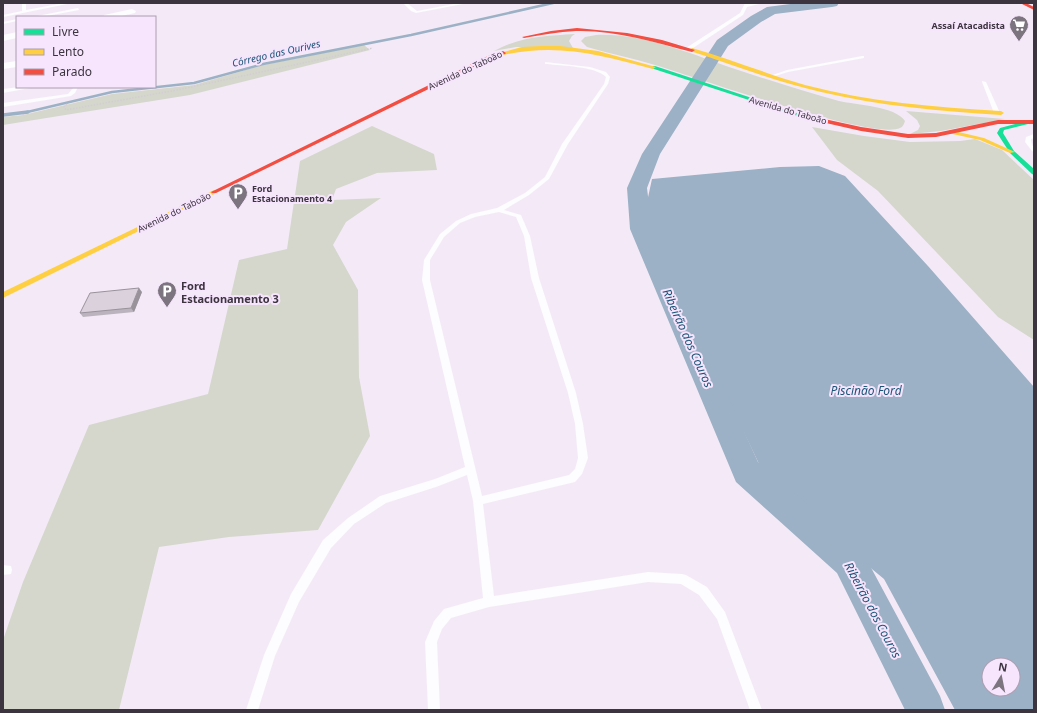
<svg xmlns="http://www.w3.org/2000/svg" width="1037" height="713" font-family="'Noto Sans',sans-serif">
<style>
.green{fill:#d5d7cc}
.water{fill:#9cb1c6;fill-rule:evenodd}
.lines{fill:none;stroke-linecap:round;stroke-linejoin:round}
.stream-far1{stroke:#9cb1c6;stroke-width:2.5}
.stream{stroke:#9cb1c6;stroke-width:3.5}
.river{fill:#9cb1c6;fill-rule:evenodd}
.path{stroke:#d2ced3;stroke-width:1.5;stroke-dasharray:1.5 1.5;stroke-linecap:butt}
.lane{fill:#fdfcfe;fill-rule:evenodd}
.street{fill:#fdfcfe;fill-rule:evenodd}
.fast{fill:#16e098;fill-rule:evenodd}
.slow{fill:#ffcf43;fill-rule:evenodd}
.jam{fill:#f24e42;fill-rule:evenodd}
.wall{fill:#bbb4be}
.shaded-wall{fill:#99929b}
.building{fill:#dad1dd;stroke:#99929b}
.labels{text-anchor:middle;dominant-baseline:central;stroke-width:4;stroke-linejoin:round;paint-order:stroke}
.far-poi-label{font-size:9px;font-weight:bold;fill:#3c353f;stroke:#f7e4fd;text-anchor:end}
.far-street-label{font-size:9px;fill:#3c353f;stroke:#f7e4fd}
.far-water-label{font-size:10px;font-style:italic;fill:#1a5477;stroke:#f7e4fd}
.poi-label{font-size:11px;font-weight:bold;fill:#3c353f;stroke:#f7e4fd;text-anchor:start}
.water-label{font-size:12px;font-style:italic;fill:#1a5477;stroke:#f7e4fd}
</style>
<rect width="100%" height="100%" fill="#f4eaf7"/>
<g class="green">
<path d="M575,34L572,36L569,41L573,48L516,47L494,51C522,36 545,36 575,34Z"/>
<path d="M596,35C641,33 686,52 729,67C765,79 802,91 839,101C857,105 895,106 905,121C904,124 903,127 900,128C874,141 692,76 655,65C633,58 610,54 587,47L581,41L585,37Z"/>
<path d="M364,45L370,50L190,95L3,125V117L23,115L112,94L194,85L263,65Z"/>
<path d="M906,111L1005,119L941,131L910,134L918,130L920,126L917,120Z"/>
<path d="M372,126L434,154L437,170L377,173L336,189L332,200L381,198L346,222L333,245L358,290L359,377L370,436L318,530L229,537L159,547L119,710H3V640L23,582L89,425L208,394L239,260L287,249L300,161Z"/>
<path d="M812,127L864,136L910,142L960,141L975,139L1002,150L1034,180V340L998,317L878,191L837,160Z"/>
</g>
<path class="water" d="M819,166L845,176L928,266L1034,387V710H955L884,579L861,560L761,468L678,295L652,236L647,202L652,179L780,167ZM989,665H1013V689H989Z"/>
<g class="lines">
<path class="stream-far1" d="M23,113L112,92L194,83L263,64L411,35L553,3"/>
<path class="stream" d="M3,115L28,112"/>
<path class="river" d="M798,3H839L837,6L832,7L775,14L761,22L728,46L660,154L647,188L652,229L758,462L861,549L940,696L945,710H905L837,573L736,482L630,229L627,188L642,154L717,40L751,16L767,7Z"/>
<path class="path" d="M67,104L64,107L66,110L177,90L373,48"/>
<g class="lane">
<path d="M22,3H26V10L64,3H72L3,17V15L22,11Z"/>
<path d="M403,3H407L417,11L459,3H468L416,13L411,11Z"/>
<path d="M745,3H749L748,4L763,3L747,7L743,15L690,50H686V48L740,13Z"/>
<path d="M78,8L79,10L41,17H32Z"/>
<path d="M17,19V21L3,24V22Z"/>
<path d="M862,56H864V58L788,72L772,77L770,76L787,70Z"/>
<path d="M545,62L590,67L606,72L610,77L608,84L568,144L549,179L529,195L504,210L521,215L530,236L539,278L576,393L583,424L588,458L582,474L575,482L483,504L494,596L648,572L682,574L686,575L707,587L725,612L762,710H750L717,619L699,595L681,584L648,582L489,607L451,618L442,629L437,642L440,710H428L425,642L434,621L444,609L483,598L473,501L467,475L436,487L386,503L354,524L331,548L299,602L275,656L258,710H246L264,655L291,594L323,540L348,518L380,496L435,479L465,467L422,280L424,260L440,234L456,221L471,214L497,208L525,193L545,177L562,144L604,84L606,77C595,66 562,66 547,64H545ZM499,212L516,217L524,236L531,278L568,393L575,424L578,458L575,469L569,475L482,496L430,280V260L444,237L460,223L475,217Z"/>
<path d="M982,81L986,82L1000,113L999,114L994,113L982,82Z"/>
<path d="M20,87H32L30,88L3,93V89Z"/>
<path d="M74,87H78L75,93L71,96L3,107V103L68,94Z"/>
<path d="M1034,134V138L1031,139C1031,144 1034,146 1034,152L1032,151L1025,142L1026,137Z"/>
<path d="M3,565L11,566L12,570L11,574L3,575Z"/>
</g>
<g class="street">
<path d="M132,9L136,11L135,13L117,17H103L104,15Z"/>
<path d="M17,32V38L3,41V35Z"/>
<path d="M17,61V67L3,69V63Z"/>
</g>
<g class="fast">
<path d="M651,66H655L809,117L804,118L651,68Z"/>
<path d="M1030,120L1033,122L1032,123L1004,130L1003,133L1014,151L1034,169V175L1032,174L1010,153L997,133L1000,128Z"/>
</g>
<g class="slow">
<path d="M541,46H560L598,51L656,67L653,69C599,55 559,43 503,55L500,53L522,47Z"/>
<path d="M692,48C730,59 767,74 805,85C869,102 935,107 1001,111L1004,113L1001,115C940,111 880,106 821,92C776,82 734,65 690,51L689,50Z"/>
<path d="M950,130L984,138L1015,152L1010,153L980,140L948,133L947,132Z"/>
<path d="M214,190L217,192L216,193L3,298V292Z"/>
</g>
<g class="jam">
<path d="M1020,3H1026L1034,7V10Z"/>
<path d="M577,28L627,33L662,40L695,50L692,52C654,42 616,30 576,31C558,32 541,35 524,38L522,37L551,31Z"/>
<path d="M503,51L506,53L505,54L492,58L216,193H212L211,192L488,56Z"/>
<path d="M806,115L861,127L908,134L936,133L998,120H1034V124H998L936,137L908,138L861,131L804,118V116Z"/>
</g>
</g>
<path class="wall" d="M142,292L134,312L83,317L80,313Z"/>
<path class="shaded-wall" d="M139,288L142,292L134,312L131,308Z"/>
<path class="building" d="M139,288L131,308L80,313L90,293Z"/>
<defs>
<g id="supermarket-pin" transform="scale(1)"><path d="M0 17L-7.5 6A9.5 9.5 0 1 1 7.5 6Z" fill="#7c747f" stroke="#f7e4fd"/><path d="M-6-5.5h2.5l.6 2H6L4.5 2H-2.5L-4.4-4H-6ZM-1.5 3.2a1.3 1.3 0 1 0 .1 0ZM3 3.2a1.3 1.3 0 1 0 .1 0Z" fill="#fff"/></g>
<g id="parking-pin" transform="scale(1)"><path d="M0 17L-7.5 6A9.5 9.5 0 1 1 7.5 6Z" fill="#7c747f" stroke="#f7e4fd"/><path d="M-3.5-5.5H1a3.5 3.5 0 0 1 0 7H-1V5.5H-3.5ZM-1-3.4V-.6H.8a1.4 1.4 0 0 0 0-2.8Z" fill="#fff"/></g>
</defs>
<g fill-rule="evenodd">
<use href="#supermarket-pin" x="1019" y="25"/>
<use href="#parking-pin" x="238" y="193"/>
<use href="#parking-pin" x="167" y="291"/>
</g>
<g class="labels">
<g class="far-poi-label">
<text x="1005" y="25">Assaí Atacadista</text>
<text x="252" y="188" text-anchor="start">Ford<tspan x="252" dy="10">Estacionamento 4</tspan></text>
</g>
<g class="far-street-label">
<text transform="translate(465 70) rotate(-25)">Avenida do Taboão</text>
<text transform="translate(788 110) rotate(16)">Avenida do Taboão</text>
<text transform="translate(174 212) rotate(-26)">Avenida do Taboão</text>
</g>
<g class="far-water-label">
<text transform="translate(276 53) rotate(-13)">Córrego das Ourives</text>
</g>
<g class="poi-label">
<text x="181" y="285">Ford<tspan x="181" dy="13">Estacionamento 3</tspan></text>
</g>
<g class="water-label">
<text transform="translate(688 338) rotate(66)">Ribeirão dos Couros</text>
<text x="866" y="390">Piscinão Ford</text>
<text transform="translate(873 610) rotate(62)">Ribeirão dos Couros</text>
</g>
</g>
<rect width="1037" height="713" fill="none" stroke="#3c353f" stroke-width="8"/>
<rect x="16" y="16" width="140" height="72" fill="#f7e4fd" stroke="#ac9eb1"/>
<rect x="24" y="29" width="20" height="6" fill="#16e098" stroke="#ac9eb1"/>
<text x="52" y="36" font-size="12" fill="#3c353f">Livre</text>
<rect x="24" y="49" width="20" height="6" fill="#ffcf43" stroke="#ac9eb1"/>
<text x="52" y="56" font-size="12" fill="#3c353f">Lento</text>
<rect x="24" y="69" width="20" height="6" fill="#f24e42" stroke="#ac9eb1"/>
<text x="52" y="76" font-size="12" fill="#3c353f">Parado</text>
<g transform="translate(1001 677) rotate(10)"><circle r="19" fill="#f7e4fd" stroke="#ac9eb1"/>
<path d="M0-3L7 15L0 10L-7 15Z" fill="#7c747f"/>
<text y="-6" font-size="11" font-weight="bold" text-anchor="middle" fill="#3c353f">N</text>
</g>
</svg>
